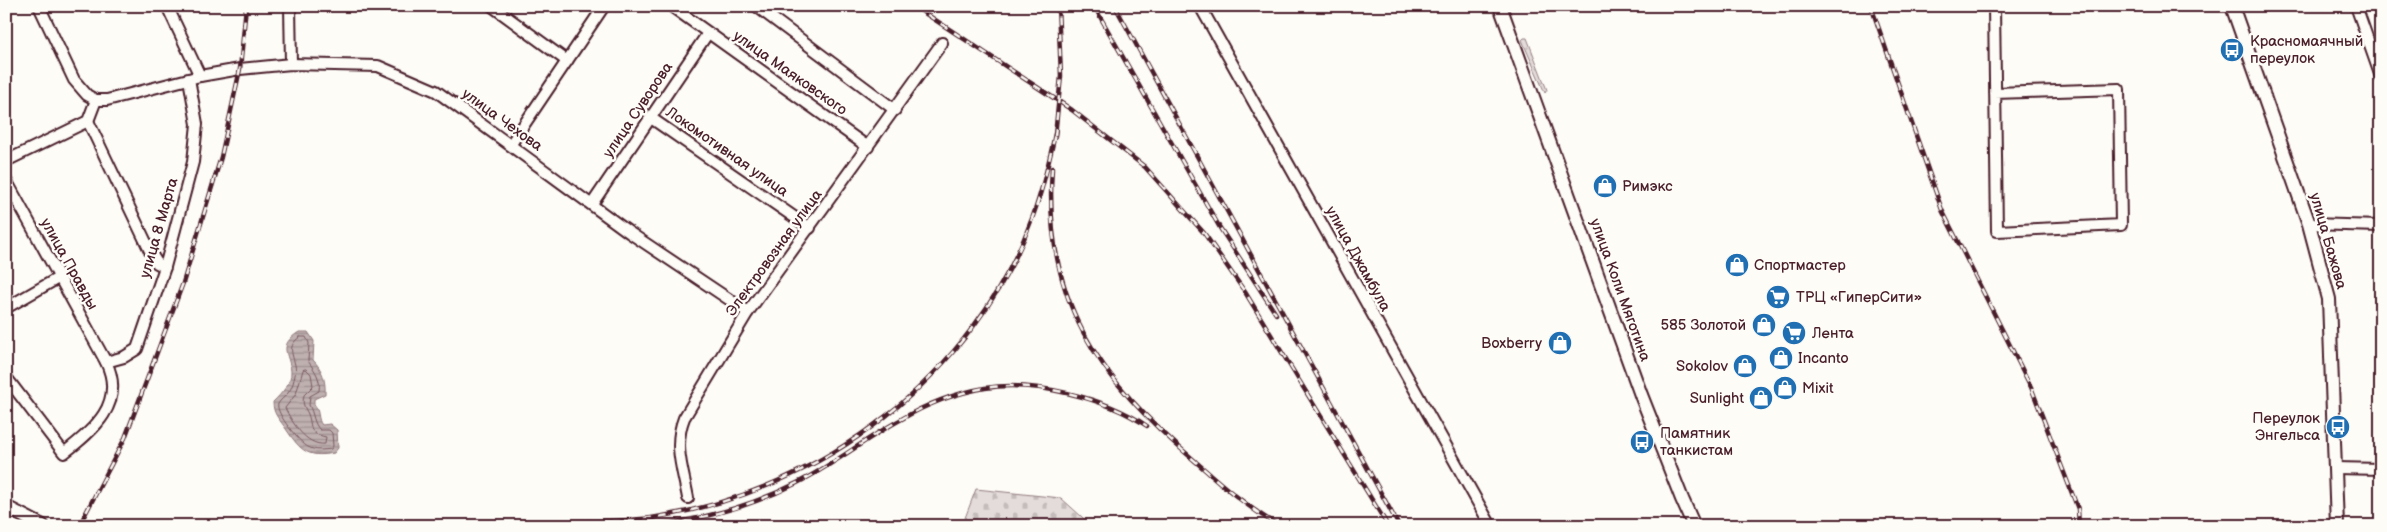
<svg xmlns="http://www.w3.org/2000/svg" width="2387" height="532" font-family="'Balsamiq Sans',sans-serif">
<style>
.green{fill:url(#green-dots);stroke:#967e82}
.cemetery{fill:url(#cemetery-stones);stroke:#967e82}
.water{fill:url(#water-rules);stroke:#91777b}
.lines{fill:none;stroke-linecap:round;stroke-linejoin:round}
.shore{stroke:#795961;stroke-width:1}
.minor-casing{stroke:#4a1f2b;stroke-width:14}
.major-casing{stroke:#4a1f2b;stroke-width:16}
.minor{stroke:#fdfcf7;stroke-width:10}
.major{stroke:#fdfcf7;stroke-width:12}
.rail-casing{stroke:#4a1f2b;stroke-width:4.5}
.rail{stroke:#fdfcf7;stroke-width:2.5;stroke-dasharray:8;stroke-linecap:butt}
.labels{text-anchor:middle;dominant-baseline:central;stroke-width:5;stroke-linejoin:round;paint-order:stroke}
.poi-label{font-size:15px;fill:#4a1f2b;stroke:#fdfcf7;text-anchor:start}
.street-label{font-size:15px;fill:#4a1f2b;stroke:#fdfcf7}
</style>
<defs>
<pattern id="green-dots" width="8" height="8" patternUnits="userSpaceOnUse" patternTransform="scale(1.25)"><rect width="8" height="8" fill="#e3dcda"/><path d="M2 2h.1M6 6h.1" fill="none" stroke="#c4bcbb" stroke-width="1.8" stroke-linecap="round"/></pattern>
<pattern id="cemetery-stones" width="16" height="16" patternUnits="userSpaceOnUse" patternTransform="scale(1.25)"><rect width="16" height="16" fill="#e3dcda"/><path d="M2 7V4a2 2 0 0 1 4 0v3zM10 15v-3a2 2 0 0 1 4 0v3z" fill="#c4bcbb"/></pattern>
<pattern id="water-rules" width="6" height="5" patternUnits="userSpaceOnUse" patternTransform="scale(1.25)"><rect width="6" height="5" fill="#c0b1b1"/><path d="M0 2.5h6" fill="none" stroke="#9e8f90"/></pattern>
</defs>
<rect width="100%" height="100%" fill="#fdfcf7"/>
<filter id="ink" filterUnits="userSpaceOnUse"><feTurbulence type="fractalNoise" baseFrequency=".02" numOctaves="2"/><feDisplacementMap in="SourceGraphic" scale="10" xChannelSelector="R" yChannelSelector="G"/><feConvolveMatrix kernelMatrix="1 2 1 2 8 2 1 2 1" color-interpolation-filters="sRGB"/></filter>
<g filter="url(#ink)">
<path class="green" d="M1524,38H1527L1547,90L1545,93L1522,40Z"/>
<path class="cemetery" d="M976,489L1061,498L1092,526H962Z"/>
<path class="water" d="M299,332H308L314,341L313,360C322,369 326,380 325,394L314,399V404C320,411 317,419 322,425L330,424L337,430L338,448L334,453C305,459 299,448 284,426C278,418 273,413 273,402C281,394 292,383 291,371C289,353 277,346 299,332Z"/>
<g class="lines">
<g class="shore">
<path d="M300,337H306L309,343L308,361C315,371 321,378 319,391L310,396L309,405C314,414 313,423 320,430H329L332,433L333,446L331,449C323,450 316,451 308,447C300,443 275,413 278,404C280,400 286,396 288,393C292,388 294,381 295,375C299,361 282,348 300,337Z"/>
<path d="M306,369L311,374L313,386L304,395C302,404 304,406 308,414C313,428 307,433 326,437L325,444C306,446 292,422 285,408L296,394L303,370Z"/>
</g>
<g class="minor-casing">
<g id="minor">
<path d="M39,6L74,80L87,95L96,100H107L200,76L240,69L291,64L378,66L436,91L630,233L748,312"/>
<path d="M167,6L200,76"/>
<path d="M290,6L291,64"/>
<path d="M492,6L567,61"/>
<path d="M671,6L868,147"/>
<path d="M756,6L895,110"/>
<path d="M1200,6L1491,526"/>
<path d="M1994,6L1997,231L2121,225L2119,89L1995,93"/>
<path d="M2356,6L2381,77"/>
<path d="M651,118L810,228"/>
<path d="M88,121L152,255L157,263L165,267"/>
<path d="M511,144L604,6"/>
<path d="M6,161L88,121L96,100"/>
<path d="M6,180L106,362C126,403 94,430 64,453L6,377"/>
<path d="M592,204L708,33"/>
<path d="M2309,224L2381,226"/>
<path d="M6,308L60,277"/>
<path d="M106,362L124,357L137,349L165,267L193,162L197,124L189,79"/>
<path d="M2336,468L2381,469"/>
<path d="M688,498C683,470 673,446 684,418L748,312L942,43"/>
</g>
</g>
<g class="major-casing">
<g id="major">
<path d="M1500,6L1641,395L1682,499L1694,526"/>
<path d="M2232,6L2309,224L2329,299L2337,526"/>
<path d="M6,507L43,526"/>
</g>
</g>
<use href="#minor" class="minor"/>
<use href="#major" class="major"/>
<g class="rail-casing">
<g id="rail">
<path d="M914,6L1072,110L1145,167L1204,233L1245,292L1388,526"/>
<path d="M1094,6L1220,228L1276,314"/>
<path d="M1115,6L1399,526"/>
<path d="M1871,6L1942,210L2031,387L2078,509L2079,526"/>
<path d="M1055,136L1061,76L1058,6"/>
<path d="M1052,168C1043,301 1098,378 1195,461C1221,484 1248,508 1279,526"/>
<path d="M79,526L125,438L183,283L221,157L240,69L246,6"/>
<path d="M436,526C480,525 523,523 567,522C597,521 628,522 657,517C823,490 975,376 1033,216C1043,188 1050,158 1056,129"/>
<path d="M653,526C704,519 752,506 797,483C833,465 865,439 900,420C925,405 956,393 985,388C1034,380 1106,398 1147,426"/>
</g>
</g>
<use href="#rail" class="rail"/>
</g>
</g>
<defs>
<g id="bus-disc" transform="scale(1.25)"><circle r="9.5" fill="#1f6fb2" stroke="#fdfcf7"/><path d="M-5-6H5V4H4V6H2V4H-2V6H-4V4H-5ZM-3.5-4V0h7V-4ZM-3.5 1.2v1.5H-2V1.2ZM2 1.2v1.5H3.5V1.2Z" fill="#fff"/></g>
<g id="shop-disc" transform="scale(1.25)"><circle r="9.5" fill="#1f6fb2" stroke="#fdfcf7"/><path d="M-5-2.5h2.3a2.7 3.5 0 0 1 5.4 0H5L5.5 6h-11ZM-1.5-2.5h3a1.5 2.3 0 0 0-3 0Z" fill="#fff"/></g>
<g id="supermarket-disc" transform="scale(1.25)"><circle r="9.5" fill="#1f6fb2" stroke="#fdfcf7"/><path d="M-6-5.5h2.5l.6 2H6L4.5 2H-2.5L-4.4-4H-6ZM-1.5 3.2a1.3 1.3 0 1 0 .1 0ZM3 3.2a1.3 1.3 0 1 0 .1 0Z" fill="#fff"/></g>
</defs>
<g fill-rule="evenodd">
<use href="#bus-disc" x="2232" y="50"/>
<use href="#shop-disc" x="1605" y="186"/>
<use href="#shop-disc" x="1737" y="265"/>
<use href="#supermarket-disc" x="1778" y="297"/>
<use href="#shop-disc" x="1764" y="325"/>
<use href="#supermarket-disc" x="1794" y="333"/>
<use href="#shop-disc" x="1560" y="343"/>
<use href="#shop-disc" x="1781" y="358"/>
<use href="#shop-disc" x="1745" y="366"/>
<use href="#shop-disc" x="1785" y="388"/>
<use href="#shop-disc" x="1761" y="398"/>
<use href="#bus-disc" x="2338" y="427"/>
<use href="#bus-disc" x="1642" y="442"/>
</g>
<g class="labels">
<g class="poi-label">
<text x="2250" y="41">Красномаячный<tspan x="2250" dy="17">переулок</tspan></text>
<text x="1622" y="186">Римэкс</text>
<text x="1754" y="265">Спортмастер</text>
<text x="1796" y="297">ТРЦ «ГиперСити»</text>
<text x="1746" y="325" text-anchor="end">585 Золотой</text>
<text x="1812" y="333">Лента</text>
<text x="1542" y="343" text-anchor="end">Boxberry</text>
<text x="1798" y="358">Incanto</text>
<text x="1728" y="366" text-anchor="end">Sokolov</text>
<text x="1802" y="388">Mixit</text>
<text x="1744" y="398" text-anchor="end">Sunlight</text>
<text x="2320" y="418" text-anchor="end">Переулок<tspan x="2320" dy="17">Энгельса</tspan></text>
<text x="1660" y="433">Памятник<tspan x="1660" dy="17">танкистам</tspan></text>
</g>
<g class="street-label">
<text transform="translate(790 73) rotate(35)">улица Маяковского</text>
<text transform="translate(638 110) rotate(-56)">улица Суворова</text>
<text transform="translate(502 120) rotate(36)">улица Чехова</text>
<text transform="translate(727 152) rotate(35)">Локомотивная улица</text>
<text transform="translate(159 228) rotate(-74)">улица 8 Марта</text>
<text transform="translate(2328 241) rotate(74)">улица Бажова</text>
<text transform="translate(774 253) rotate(-54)">Электровозная улица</text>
<text transform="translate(1358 259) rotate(61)">улица Джамбула</text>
<text transform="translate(69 264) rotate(61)">улица Правды</text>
<text transform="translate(1620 290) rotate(70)">улица Коли Мяготина</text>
</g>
</g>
<rect width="2387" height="532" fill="none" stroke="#fdfcf7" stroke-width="25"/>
<rect x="12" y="12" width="2362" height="507" fill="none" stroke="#4a1f2b" stroke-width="2" filter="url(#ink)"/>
</svg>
